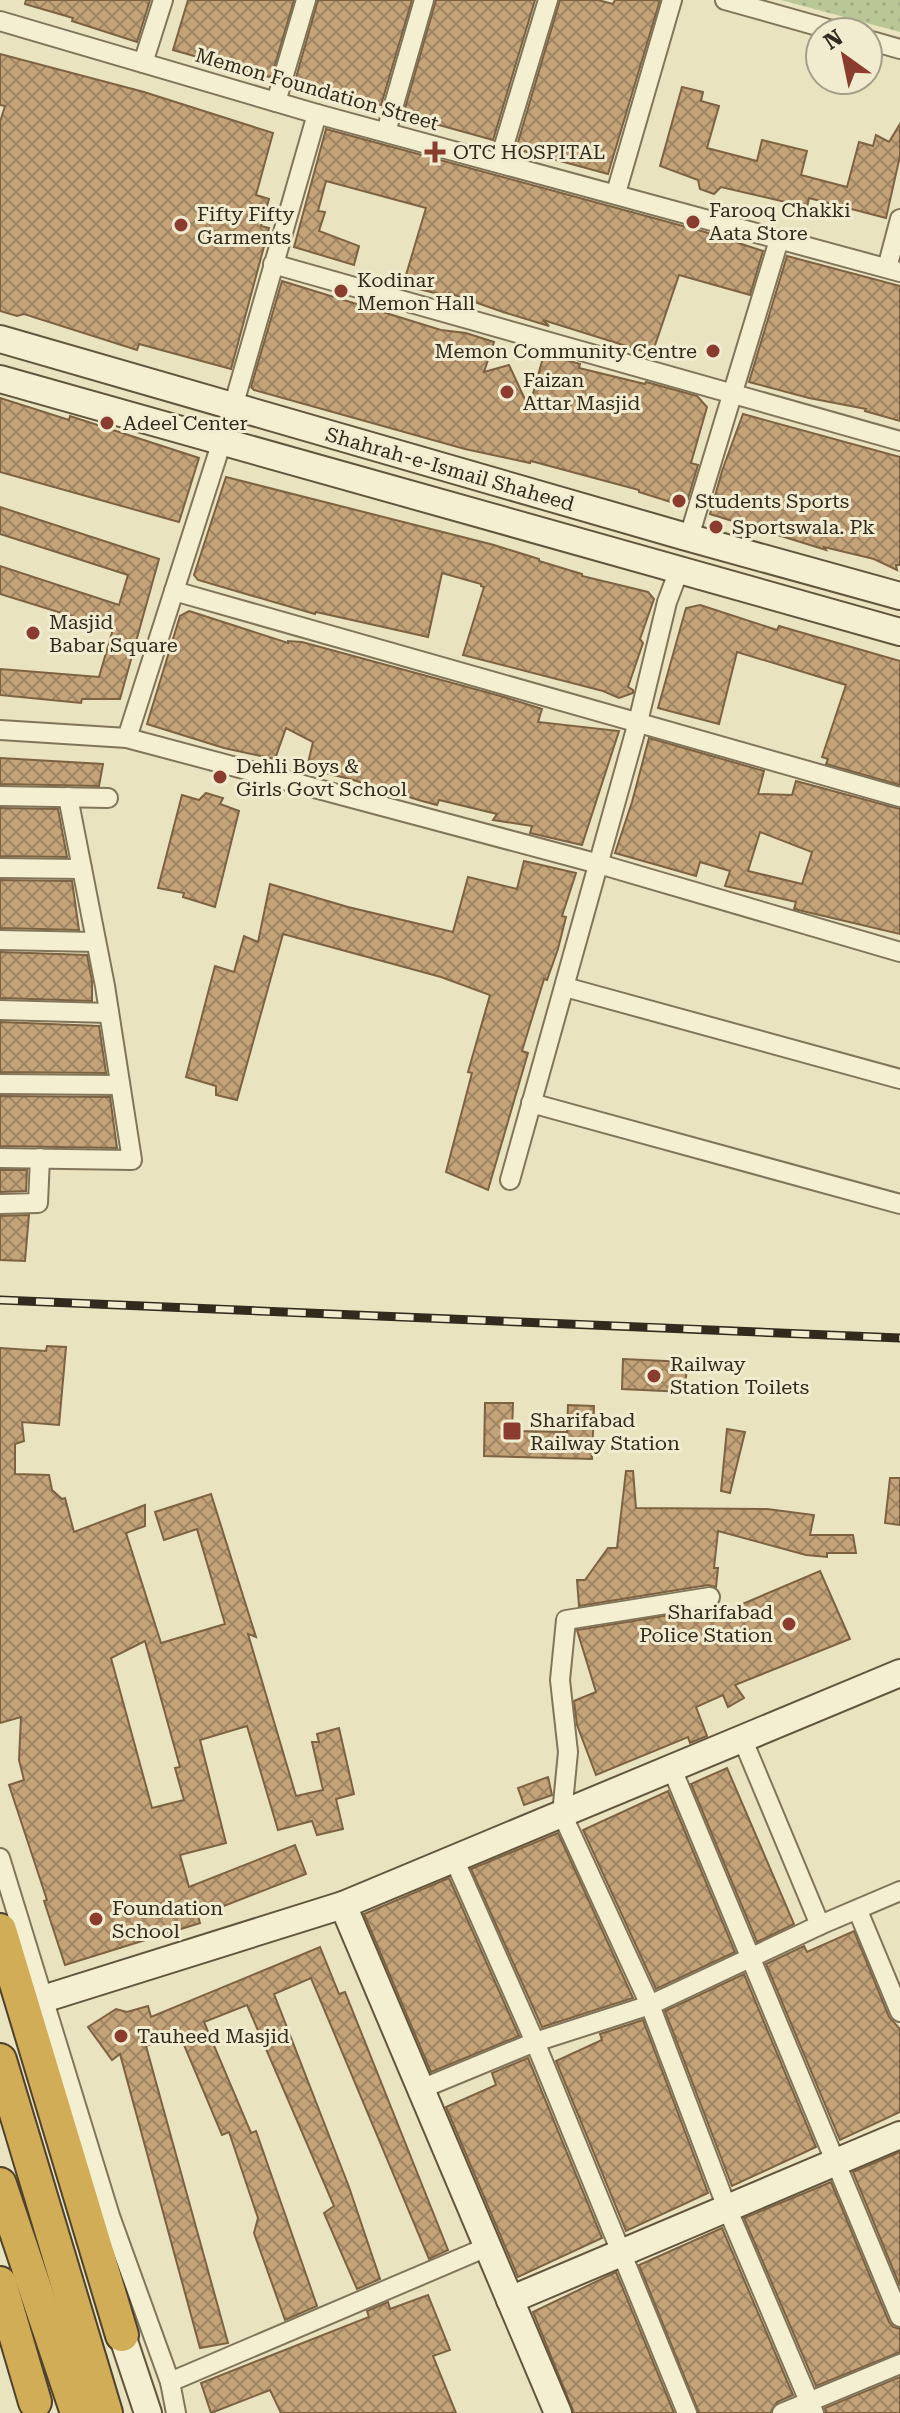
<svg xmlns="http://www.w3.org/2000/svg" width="900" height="2413" font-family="'Roboto Serif',serif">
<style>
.green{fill:url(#green-dots)}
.building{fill:url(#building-cross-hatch);stroke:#7d6242;stroke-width:2;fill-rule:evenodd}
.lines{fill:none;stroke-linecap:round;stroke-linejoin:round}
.street-casing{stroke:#80745a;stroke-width:22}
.secondary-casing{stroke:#62553d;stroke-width:30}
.highway-casing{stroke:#4e422e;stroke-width:36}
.street{stroke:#f5efd2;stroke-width:18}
.secondary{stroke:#f5efd2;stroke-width:26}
.highway{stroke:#d2ad57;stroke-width:32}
.rail-casing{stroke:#312a1d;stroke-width:9}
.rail{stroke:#f1eccf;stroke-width:6;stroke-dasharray:18;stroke-linecap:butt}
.poi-dot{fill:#8a3c2f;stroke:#f1eccf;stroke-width:3}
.labels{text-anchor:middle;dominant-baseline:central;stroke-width:6;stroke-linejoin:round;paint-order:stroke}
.street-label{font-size:20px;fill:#312a1d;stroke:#f1eccf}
.poi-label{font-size:20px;fill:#312a1d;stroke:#f1eccf;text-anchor:start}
</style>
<defs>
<pattern id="green-dots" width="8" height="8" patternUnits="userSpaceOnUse" patternTransform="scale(2)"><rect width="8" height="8" fill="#b9c696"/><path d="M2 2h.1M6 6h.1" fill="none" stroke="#a0aa81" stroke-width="1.8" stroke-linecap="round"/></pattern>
<pattern id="building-cross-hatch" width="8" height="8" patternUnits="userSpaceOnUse" patternTransform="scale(2)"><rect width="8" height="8" fill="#c4a379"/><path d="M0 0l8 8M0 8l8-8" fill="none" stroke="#a08563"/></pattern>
</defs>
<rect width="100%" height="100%" fill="#e9e3c0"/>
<path class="green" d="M781,0H900V32Z"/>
<g class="building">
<path d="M26,0H150L137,42L72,21L73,18L25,4Z"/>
<path d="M188,0H294L272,75L269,77L173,50Z"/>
<path d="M318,0H412L381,105L295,81Z"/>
<path d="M436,0H535L493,140L403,115Z"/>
<path d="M560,0H598L613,4L615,0H660L608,174L516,149Z"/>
<path d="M0,54L144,92L273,133L256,195L269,199L261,226L269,228L231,369L139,344L137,350L24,314L17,316L0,311V122L5,106L0,105Z"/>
<path d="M682,87L703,92L701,101L719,106L707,148L757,161L762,140L807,151L801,175L847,187L859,142L873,146L876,135L889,142L900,124V156L886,218L809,198L807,207L721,187L714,194L700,189L698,180L660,166Z"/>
<path d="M326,129L705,232L763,251L750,295L679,275L652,354L543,320L549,326L503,312L449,293L447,296L403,285L426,208L326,181L318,211L325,212L319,231L359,246L354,265L294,247Z"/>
<path d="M787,256L900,286V421L865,411L866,409L809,398L749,382Z"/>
<path d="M282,281L441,330L466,333L494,342L484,372L509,365L529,408L544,354L580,364L579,368L645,384L646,382L697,396L707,407L691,463L698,465L687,502L680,505L639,492V490L531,461L530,463L465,449L254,390L251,387Z"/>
<path d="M0,398L69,420L70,416L199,458L179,522L0,472Z"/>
<path d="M743,414L900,457V565H896L897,570L874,559L824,547L826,550L710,514L722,471Z"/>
<path d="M226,477L494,545L539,559V561L582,574V576L648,592L654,599L640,639L643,643L628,687L633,690V693L619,698L603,691L463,655L484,587L481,586V584L442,573L428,637L316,612L315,614L198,580L194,575Z"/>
<path d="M0,507L159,559L120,699H82L81,703L0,695V669L99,677L113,629L0,594V566L119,605L128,575L0,534Z"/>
<path d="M700,605L777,630L779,626L900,661V785L826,764L828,759L822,757L846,685L737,652L719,724L658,708L686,608Z"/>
<path d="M189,611L288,643V641L302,642L504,697L542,709L538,722L619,731L582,845L530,833L532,826L493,820L497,814L439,800L437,805L422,801L350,779L313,770L308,763L313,742L286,728L275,759L224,748L147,724L180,616Z"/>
<path d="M649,738L764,771L758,794L792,795L796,781L900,809V934L794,909L796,902L725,886L730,871L700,862L696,876L615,853L632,802ZM760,832L812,852L802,884L748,871Z"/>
<path d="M0,758L103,764L99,786L0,784Z"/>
<path d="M206,793L223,798L220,804L239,811L215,907L183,897L184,893L158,888L182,795L199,800Z"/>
<path d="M0,808L58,809L67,857L0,856Z"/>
<path d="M524,861L576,873L562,916L566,917L558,949L547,980L544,979L522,1051L528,1053L488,1190L446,1172L472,1073L468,1072L490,995L441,977L283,934L237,1100L216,1095V1086L186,1077L215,966L234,972L244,936L258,942L270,884L348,907L453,932L468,877L517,889Z"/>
<path d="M0,880L72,881L79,930L0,928Z"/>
<path d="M0,952L87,955L92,981V1001L0,998Z"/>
<path d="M0,1022L99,1026L106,1073L0,1072Z"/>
<path d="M0,1096L110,1097L117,1148L0,1146Z"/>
<path d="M0,1170H27L26,1191L0,1192Z"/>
<path d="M29,1215L25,1261L0,1260V1216Z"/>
<path d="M47,1346L66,1347L59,1425L22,1422L24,1441L15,1444V1474L49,1475L52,1490L62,1499L65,1498L74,1532L145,1505V1526L126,1533L161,1643L225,1624L197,1529L164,1540L155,1512L211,1494L256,1637L248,1634L296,1796L323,1790L312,1742H319L317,1734L339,1728L354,1794L336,1799L343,1829L317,1835L312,1821L278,1830L247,1726L200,1740L226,1843L180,1855L189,1887L295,1845L306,1874L198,1916L200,1923L65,1965L44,1901L47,1900L9,1785L24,1780L19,1760L21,1717L0,1723V1348L46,1351ZM145,1641L180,1767L175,1768L184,1800L152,1808L111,1658Z"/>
<path d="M623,1359L687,1362L685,1392L622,1389Z"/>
<path d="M485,1403H513L512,1431L567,1432L568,1405L594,1406L592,1459L484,1456Z"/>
<path d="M727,1429L745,1432L730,1493L721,1491Z"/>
<path d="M626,1471H633L636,1508L767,1509L814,1515L810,1535H853L856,1553H827V1557L806,1555L718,1531L714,1568H718L716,1587L708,1585L579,1606L577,1580H585L608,1548H617Z"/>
<path d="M890,1478H900V1525L885,1523Z"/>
<path d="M820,1571L850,1639L735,1685L744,1698L728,1707L723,1695L696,1707L707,1736L690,1743L688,1737L596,1775L577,1725L574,1701L596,1692L577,1630L713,1608L712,1617Z"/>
<path d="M727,1768L794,1924L757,1942L691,1784Z"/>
<path d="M548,1777L552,1795L524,1805L518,1788Z"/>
<path d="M668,1791L735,1952L656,1989L583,1830Z"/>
<path d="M558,1833L633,1998L542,2027L471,1869Z"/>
<path d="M449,1878L519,2036L431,2072L364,1914Z"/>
<path d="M854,1931L889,2017L900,2029V2112L840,2140L766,1964L804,1946L807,1952Z"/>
<path d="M320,1947L339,1994L345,1992L448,2250L429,2259L311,1978L274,1994L349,2187L380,2279L357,2289L324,2213L334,2206L247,2005L204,2022L251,2133L256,2131L317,2306L285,2320L254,2233L258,2218L229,2132L222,2135L179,2033L146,2046L228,2343L200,2348L120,2054L112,2060L88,2027L116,2009L127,2012L148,2006L151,2017Z"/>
<path d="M744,1974L816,2147L732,2186L665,2011Z"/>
<path d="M643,2020L708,2193L626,2231L556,2061L602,2040L600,2034Z"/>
<path d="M528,2058L602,2238L518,2277L446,2107L496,2085L492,2073Z"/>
<path d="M900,2152V2286L853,2172Z"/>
<path d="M831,2182L889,2322L893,2327L900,2329V2352L816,2386L744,2218Z"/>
<path d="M722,2228L793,2395L777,2402L770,2413H699L639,2265Z"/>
<path d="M616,2272L674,2413H574L533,2312Z"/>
<path d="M428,2295L450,2350L433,2356L456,2413H281L270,2390L211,2413L201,2383L369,2317L367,2311L388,2302L390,2309Z"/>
<path d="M900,2377V2413H826L825,2408Z"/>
</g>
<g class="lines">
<g class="street-casing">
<g id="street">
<path d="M725,0L839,32"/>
<path d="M0,21L317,114L900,272"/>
<path d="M868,40L900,49"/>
<path d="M143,63L163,0"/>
<path d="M276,102L306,0"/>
<path d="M386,132L424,0"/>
<path d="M499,162L548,0"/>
<path d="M616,193L672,0"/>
<path d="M273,264L900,441"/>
<path d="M887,268L900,219"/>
<path d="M233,407L317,114"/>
<path d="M689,537L779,240"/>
<path d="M174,591L900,797"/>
<path d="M0,730L127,738L599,864L900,952"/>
<path d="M127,738L222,441"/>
<path d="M0,796L108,798"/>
<path d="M0,868L82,869"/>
<path d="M0,940L96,942"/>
<path d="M565,987L900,1079"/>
<path d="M0,1010L109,1013"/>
<path d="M0,1084L120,1085"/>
<path d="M531,1103L900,1204"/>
<path d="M0,1158L132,1160L105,986L68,797"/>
<path d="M510,1180L638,722L667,602L679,570"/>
<path d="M0,1204L38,1203L40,1158"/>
<path d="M710,1597L566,1620L560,1680L568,1752L562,1814L650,2005L727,2208L814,2413"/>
<path d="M742,1738L820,1925L900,1891"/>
<path d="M672,1769L900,2317"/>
<path d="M0,1858L110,2216L170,2382L176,2413"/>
<path d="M454,1859L535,2042L687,2413"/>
<path d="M858,1911L900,2012"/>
<path d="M421,2089L535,2042L650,2005L820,1925"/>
<path d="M170,2382L487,2247"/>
<path d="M782,2413L900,2364"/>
</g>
</g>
<g class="secondary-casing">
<g id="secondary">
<path d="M0,339L683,536L900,596"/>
<path d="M0,379L900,632"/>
<path d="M343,1905L558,2413"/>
<path d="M43,1999L343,1905L900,1673"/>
<path d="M510,2300L900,2135"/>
<path d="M122,2335L148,2413"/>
</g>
</g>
<g class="highway-casing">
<g id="highway">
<path d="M0,1930L122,2335"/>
<path d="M0,2060L106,2413"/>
<path d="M0,2184L77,2413"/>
<path d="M0,2283L35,2402"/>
</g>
</g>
<use href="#street" class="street"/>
<use href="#secondary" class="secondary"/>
<use href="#highway" class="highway"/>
<g class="rail-casing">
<path id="rail" d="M0,1300L900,1338"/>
</g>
<use href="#rail" class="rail"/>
</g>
<g class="poi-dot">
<path d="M431 140h8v8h8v8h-8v8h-8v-8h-8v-8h8z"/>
<circle cx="693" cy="222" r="8"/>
<circle cx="181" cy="225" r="8"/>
<circle cx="341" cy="291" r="8"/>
<circle cx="713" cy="351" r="8"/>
<circle cx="507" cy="392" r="8"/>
<circle cx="107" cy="423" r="8"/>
<circle cx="679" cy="501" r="8"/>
<circle cx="716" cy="527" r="8"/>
<circle cx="33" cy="633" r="8"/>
<circle cx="220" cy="777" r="8"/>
<circle cx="654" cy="1376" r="8"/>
<rect x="502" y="1421" width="20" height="20" rx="4"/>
<circle cx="789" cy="1624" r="8"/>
<circle cx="96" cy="1919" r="8"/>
<circle cx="121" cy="2036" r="8"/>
</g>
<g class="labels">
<g class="street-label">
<text transform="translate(317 89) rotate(16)">Memon Foundation Street</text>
<text transform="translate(450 469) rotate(16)">Shahrah-e-Ismail Shaheed</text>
</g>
<g class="poi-label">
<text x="453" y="152">OTC HOSPITAL</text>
<text x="709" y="210">Farooq Chakki<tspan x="709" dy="23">Aata Store</tspan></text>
<text x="197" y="214">Fifty Fifty<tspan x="197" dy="23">Garments</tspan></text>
<text x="357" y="280">Kodinar<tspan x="357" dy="23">Memon Hall</tspan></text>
<text x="697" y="351" text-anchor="end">Memon Community Centre</text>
<text x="523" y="380">Faizan<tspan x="523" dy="23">Attar Masjid</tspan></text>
<text x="123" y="423">Adeel Center</text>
<text x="695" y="501">Students Sports</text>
<text x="732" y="527">Sportswala. Pk</text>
<text x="49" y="622">Masjid<tspan x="49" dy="23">Babar Square</tspan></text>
<text x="236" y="766">Dehli Boys &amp;<tspan x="236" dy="23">Girls Govt School</tspan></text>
<text x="670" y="1364">Railway<tspan x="670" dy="23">Station Toilets</tspan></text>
<text x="530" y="1420">Sharifabad<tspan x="530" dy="23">Railway Station</tspan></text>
<text x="773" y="1612" text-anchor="end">Sharifabad<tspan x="773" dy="23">Police Station</tspan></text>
<text x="112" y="1908">Foundation<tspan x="112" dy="23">School</tspan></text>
<text x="137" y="2036">Tauheed Masjid</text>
</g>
</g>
<g transform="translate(844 56) rotate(327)"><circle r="38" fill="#f1eccf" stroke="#a49e88" stroke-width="2"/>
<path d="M0-6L14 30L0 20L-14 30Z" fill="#8a3c2f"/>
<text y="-12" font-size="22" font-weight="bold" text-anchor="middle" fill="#312a1d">N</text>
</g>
</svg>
